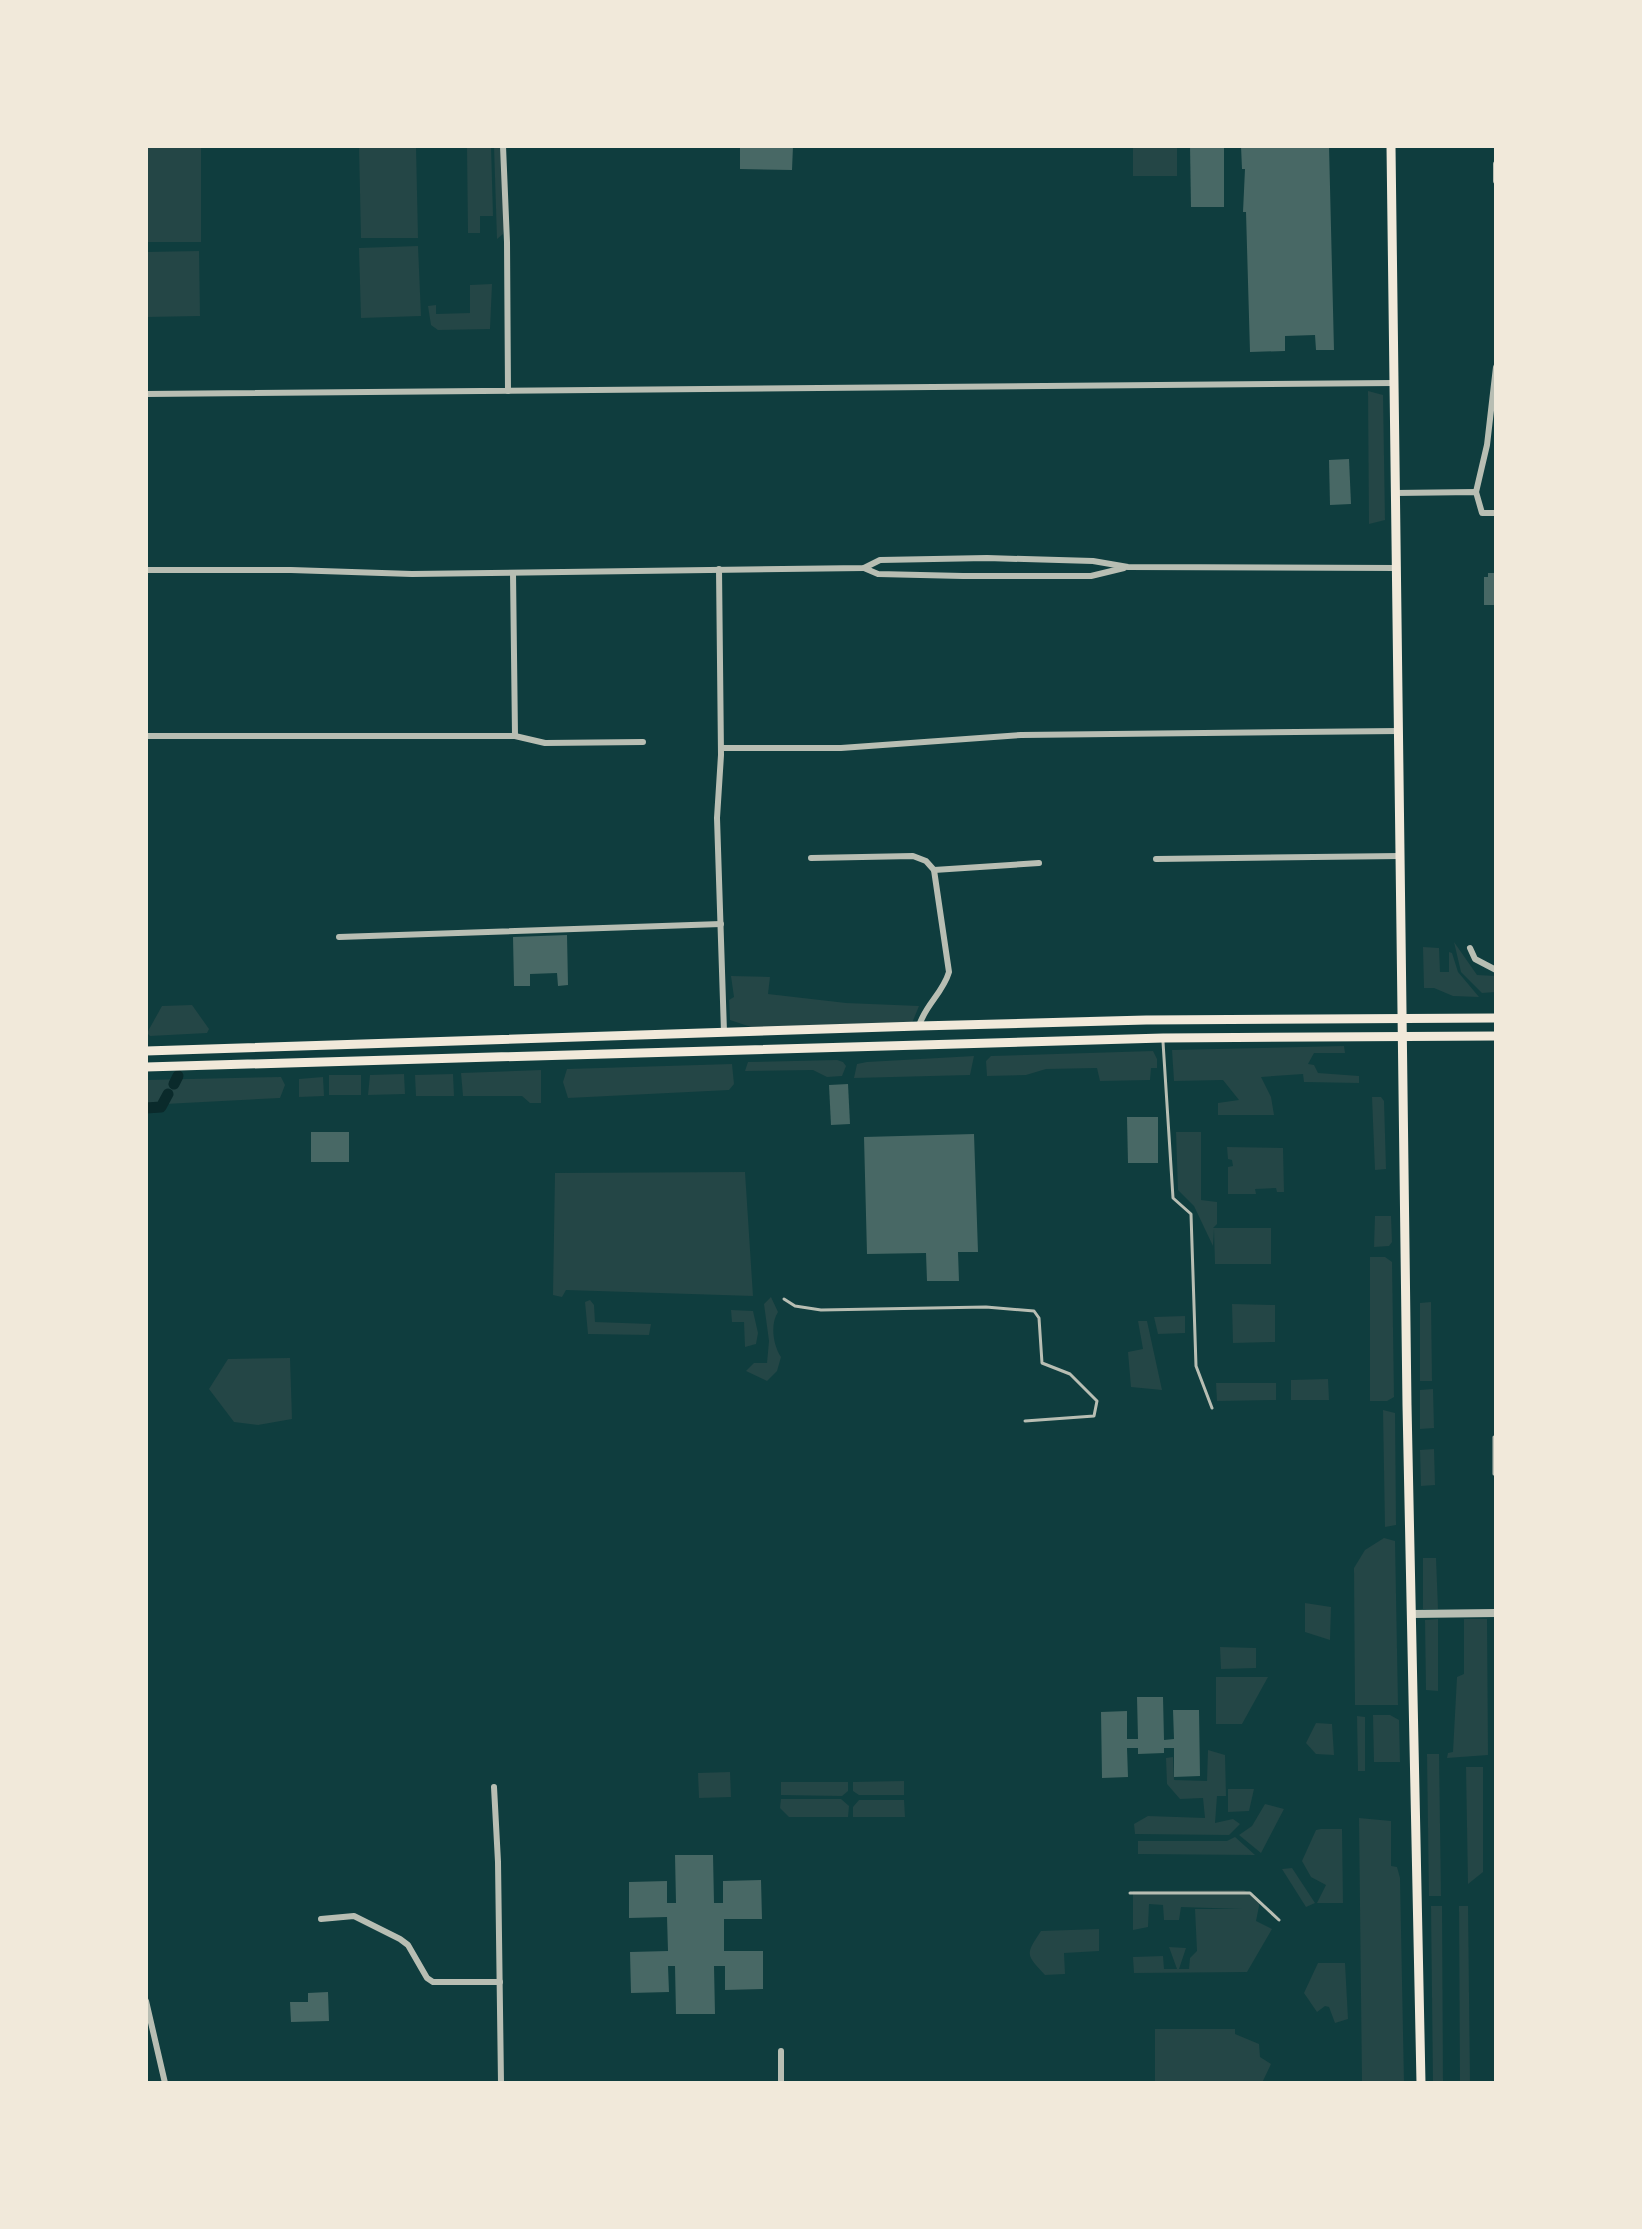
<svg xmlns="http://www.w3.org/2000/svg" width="1642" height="2229" font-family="Bitter,serif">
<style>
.green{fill:#244646}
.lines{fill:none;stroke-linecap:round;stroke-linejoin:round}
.canal{stroke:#0a2a2b;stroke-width:11}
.building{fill:#486865}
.service{stroke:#b8beb3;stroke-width:3}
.minor{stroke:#b8beb3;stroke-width:6}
.tertiary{stroke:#b8beb3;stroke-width:8}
.secondary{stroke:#f1e9da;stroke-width:9}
</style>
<rect width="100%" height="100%" fill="#0f3d3e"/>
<g class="green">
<rect x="146" y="146" width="55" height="96"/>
<path d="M359,146H416L418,238H361Z"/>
<path d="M467,146H491L493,216H480V233H468Z"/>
<path d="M494,146H501L504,229L503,234L497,239Z"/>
<rect x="1133" y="146" width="44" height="30"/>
<path d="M418,246L421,316L361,318L359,248Z"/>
<path d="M199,251L200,316L147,317L146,252Z"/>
<path d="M492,284L490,329L438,330L431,325L428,306L436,305V314L470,313V285Z"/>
<path d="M1368,391L1383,395L1385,520L1369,524Z"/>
<path d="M1454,942L1477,975L1496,976V992L1482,993L1461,972Z"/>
<path d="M1423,947L1439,948L1440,972H1449V952L1452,953L1458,972L1479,997L1453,996L1434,988H1424Z"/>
<path d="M731,976L770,977L768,994L846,1003L919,1006L912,1023L754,1028L730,1020L729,1000L734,997Z"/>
<path d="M192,1005L209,1029L207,1033L150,1036L147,1033L162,1006Z"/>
<path d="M1344,1046L1345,1053H1314L1308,1064L1314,1065L1318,1073L1359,1076V1083L1304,1082L1303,1074L1261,1077L1271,1097L1274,1115H1218V1103L1239,1100L1223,1080L1174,1081L1172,1050Z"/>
<path d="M1153,1051L1157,1059V1068H1151L1150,1080L1100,1081L1097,1068L1046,1069L1026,1075L987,1076L986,1061L991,1056Z"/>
<path d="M974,1056L970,1075L854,1078L857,1064L867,1062Z"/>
<path d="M837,1060L843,1062L846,1066L842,1076L827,1077L813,1070L745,1071L748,1062Z"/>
<path d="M732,1064L734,1084L729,1090L568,1098L563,1082L567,1069Z"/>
<path d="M541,1070V1103H530L522,1096H463L461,1073Z"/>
<path d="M404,1074L405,1094L368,1095L370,1075Z"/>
<path d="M453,1074L454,1096H416L415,1075Z"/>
<rect x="329" y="1075" width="32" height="20"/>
<path d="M281,1077L285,1085L280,1098L146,1105V1080Z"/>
<path d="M323,1077L324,1096L299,1097V1079Z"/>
<path d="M1372,1097H1381L1384,1101L1386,1169L1375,1170Z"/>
<path d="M1176,1132H1201V1200L1217,1202V1224L1213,1228H1271V1264H1215L1214,1229L1213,1246L1194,1206L1178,1190Z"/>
<path d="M1227,1147L1283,1148L1284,1192H1277L1276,1188L1255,1189L1256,1194H1228V1167L1233,1166L1232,1160L1228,1159Z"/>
<path d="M745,1172L753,1296L566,1290L562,1297L553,1295L555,1173Z"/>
<path d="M1375,1216H1391L1392,1242L1389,1246L1374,1247Z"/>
<path d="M1370,1257H1385L1392,1262L1394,1397L1387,1401H1370Z"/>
<path d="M771,1297L778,1312C770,1324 773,1345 781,1357L777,1371L767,1381L746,1371L754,1363H767L769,1341L764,1304Z"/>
<path d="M590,1300L594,1305L595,1322L651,1324L649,1335L588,1334L585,1302Z"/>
<path d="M1431,1302L1432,1381H1420V1303Z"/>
<path d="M1232,1304L1275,1305V1342L1233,1343Z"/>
<path d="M731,1310L753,1311L758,1333L756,1344L745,1347L744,1322H732Z"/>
<path d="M1185,1316V1333L1158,1334L1154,1317Z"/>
<path d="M1138,1321H1147L1162,1390L1131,1387L1128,1352L1143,1349Z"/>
<path d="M290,1358L292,1419L258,1425L234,1422L209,1389L228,1359Z"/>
<path d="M1328,1379L1329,1400H1291V1380Z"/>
<path d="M1216,1383H1276V1400L1217,1401Z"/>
<path d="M1433,1389L1434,1428L1420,1429V1390Z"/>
<path d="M1383,1410L1395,1413L1396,1525L1385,1527Z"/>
<path d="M1434,1449L1435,1485L1421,1486L1420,1450Z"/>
<path d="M1384,1538L1395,1541L1398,1705H1355L1354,1568L1365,1550Z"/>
<path d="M1423,1558H1436L1438,1609H1423Z"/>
<path d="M1305,1603L1331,1607L1330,1640L1305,1632Z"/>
<path d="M1438,1619V1691L1426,1690L1425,1620Z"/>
<path d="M1464,1619H1487L1488,1755L1447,1758L1448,1753L1453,1752L1457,1677L1464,1674Z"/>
<path d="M1220,1647L1256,1648V1668L1221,1669Z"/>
<path d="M1216,1677H1268L1242,1724H1216Z"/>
<path d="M1373,1715H1390L1399,1720L1400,1762H1374Z"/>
<path d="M1357,1716L1365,1717V1771H1358Z"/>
<path d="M1316,1723L1332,1724L1334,1755L1316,1754L1306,1743Z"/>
<path d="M1208,1750L1225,1755L1226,1796H1217L1215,1823L1233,1819L1240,1824L1229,1835L1135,1834L1134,1824L1148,1816L1205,1818L1203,1798L1180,1799L1167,1784L1166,1758L1173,1757L1174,1780L1207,1781Z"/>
<path d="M1427,1754H1439L1441,1896H1429Z"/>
<path d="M1466,1767H1483V1872L1468,1884Z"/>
<path d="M730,1772L731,1797L699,1798L698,1773Z"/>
<path d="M904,1781V1795H859L853,1791V1782Z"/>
<path d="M781,1782H848V1791L842,1796L781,1795Z"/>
<path d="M1228,1789H1254L1249,1811L1228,1812Z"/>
<path d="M781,1799H841L849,1806L848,1817H789L780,1808Z"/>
<path d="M859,1800H904L905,1817H853V1807Z"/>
<path d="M1265,1804L1284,1809L1261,1853L1239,1835L1252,1826Z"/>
<path d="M1359,1818L1391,1821V1866L1397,1867L1400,1878L1404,2083H1362Z"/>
<path d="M1321,1829H1342L1343,1903H1317L1326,1885L1311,1877L1302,1861L1316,1830Z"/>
<path d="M1235,1837L1255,1855L1138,1854V1841H1227Z"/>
<path d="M1292,1868L1315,1903L1306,1907L1282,1869Z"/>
<path d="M1244,1890L1260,1901L1256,1921L1272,1929L1247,1972L1134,1973L1133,1957L1163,1956L1164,1969H1177L1169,1947L1186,1948L1179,1969H1189L1190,1958L1197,1951L1195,1909H1242L1181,1907L1179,1920H1164L1163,1905L1149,1904L1148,1927L1133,1930V1891Z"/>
<path d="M1431,1906H1442L1443,2083H1433Z"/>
<path d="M1459,1906H1468L1470,2083H1460Z"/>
<path d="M1099,1929V1951L1064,1953L1065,1974L1045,1975C1026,1954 1025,1955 1041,1931Z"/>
<path d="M1318,1963H1345L1348,2019L1335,2023L1329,2007L1325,2006L1317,2012L1304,1993Z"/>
<path d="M1155,2029H1235V2034L1259,2044L1260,2057L1271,2064L1262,2083H1155Z"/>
</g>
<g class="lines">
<g class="canal">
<path d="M174,1084L178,1076"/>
<path d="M146,1108L161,1107L168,1094"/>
</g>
</g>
<g class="building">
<path d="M740,146H793L792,170L740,169Z"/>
<path d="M1190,146H1224V207H1191Z"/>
<path d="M1241,146H1329L1334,350H1316L1315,335L1285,336V351L1250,352L1246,212H1243L1245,169H1242Z"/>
<path d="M1349,459L1351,504L1330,505L1329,460Z"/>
<path d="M1488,573H1496V605H1484V577H1488Z"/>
<path d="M567,935L568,985L558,986L557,973L530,974V986H514L513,937Z"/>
<path d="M848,1084L850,1124L831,1125L829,1085Z"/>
<path d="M1127,1117H1158V1163H1128Z"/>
<rect x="311" y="1132" width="38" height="30"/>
<path d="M974,1134L978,1252H958L959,1281H927L926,1253L867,1254L864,1137Z"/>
<path d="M1137,1697H1163L1164,1740L1174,1739L1173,1710H1199L1200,1776L1174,1777V1748H1164V1753L1138,1754V1748H1127L1128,1777L1102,1778L1101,1712L1127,1711V1739H1138Z"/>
<path d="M675,1855H713L714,1903H723V1881L761,1880L762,1919H724V1951H763V1989L725,1990V1966H714L715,2014H676L675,1966H668L669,1992L631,1993L630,1952L668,1951L667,1917L629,1918V1882L667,1881V1903H676Z"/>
<path d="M328,1992L329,2021L291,2022L290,2002H308V1993Z"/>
</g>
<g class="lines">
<g class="service">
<path d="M1163,1042L1173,1198L1191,1214L1196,1366L1212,1408"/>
<path d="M784,1299L795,1306L821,1310L986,1307L1034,1311L1039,1318L1042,1363L1070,1374L1097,1401L1094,1416L1025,1421"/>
<path d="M1494,1474V1437H1496"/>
<path d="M1130,1893H1250L1279,1920"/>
</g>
<g class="minor">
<path d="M503,146L507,242L508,391"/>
<path d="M1496,164V181"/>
<path d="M146,394L1394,383"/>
<path d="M1476,492L1487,445L1496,367"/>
<path d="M1395,493L1476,492L1482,513H1496"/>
<path d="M864,568L878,574L963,576H1091L1124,568"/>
<path d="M719,569L721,755L717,818L724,1032"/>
<path d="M146,570H291L412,574L864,568L880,560L987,558L1093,561L1128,567L1397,568"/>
<path d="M513,573L515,736"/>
<path d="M146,736H515L545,743L643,742"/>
<path d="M721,748H841L1021,735L1399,731"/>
<path d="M811,858L913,856L926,861L934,870L949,972C943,993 925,1005 919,1026"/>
<path d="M1156,859L1400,856"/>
<path d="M934,870L1039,863"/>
<path d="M339,937L721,924"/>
<path d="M1470,948L1475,959L1496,970"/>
<path d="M494,1787L498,1862L501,2083"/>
<path d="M321,1919L354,1916L400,1939L408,1945L427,1978L433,1982H500"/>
<path d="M146,2001L165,2083"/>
<path d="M781,2051V2083"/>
</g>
<path class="tertiary" d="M1412,1614L1496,1613"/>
<g class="secondary">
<path d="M1391,146L1407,1405L1421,2083"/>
<path d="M146,1051L919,1026L1146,1020L1496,1018"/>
<path d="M146,1067L1163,1038L1496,1036"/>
</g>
</g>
<rect width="1642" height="2229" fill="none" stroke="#f1e9da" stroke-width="296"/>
</svg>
